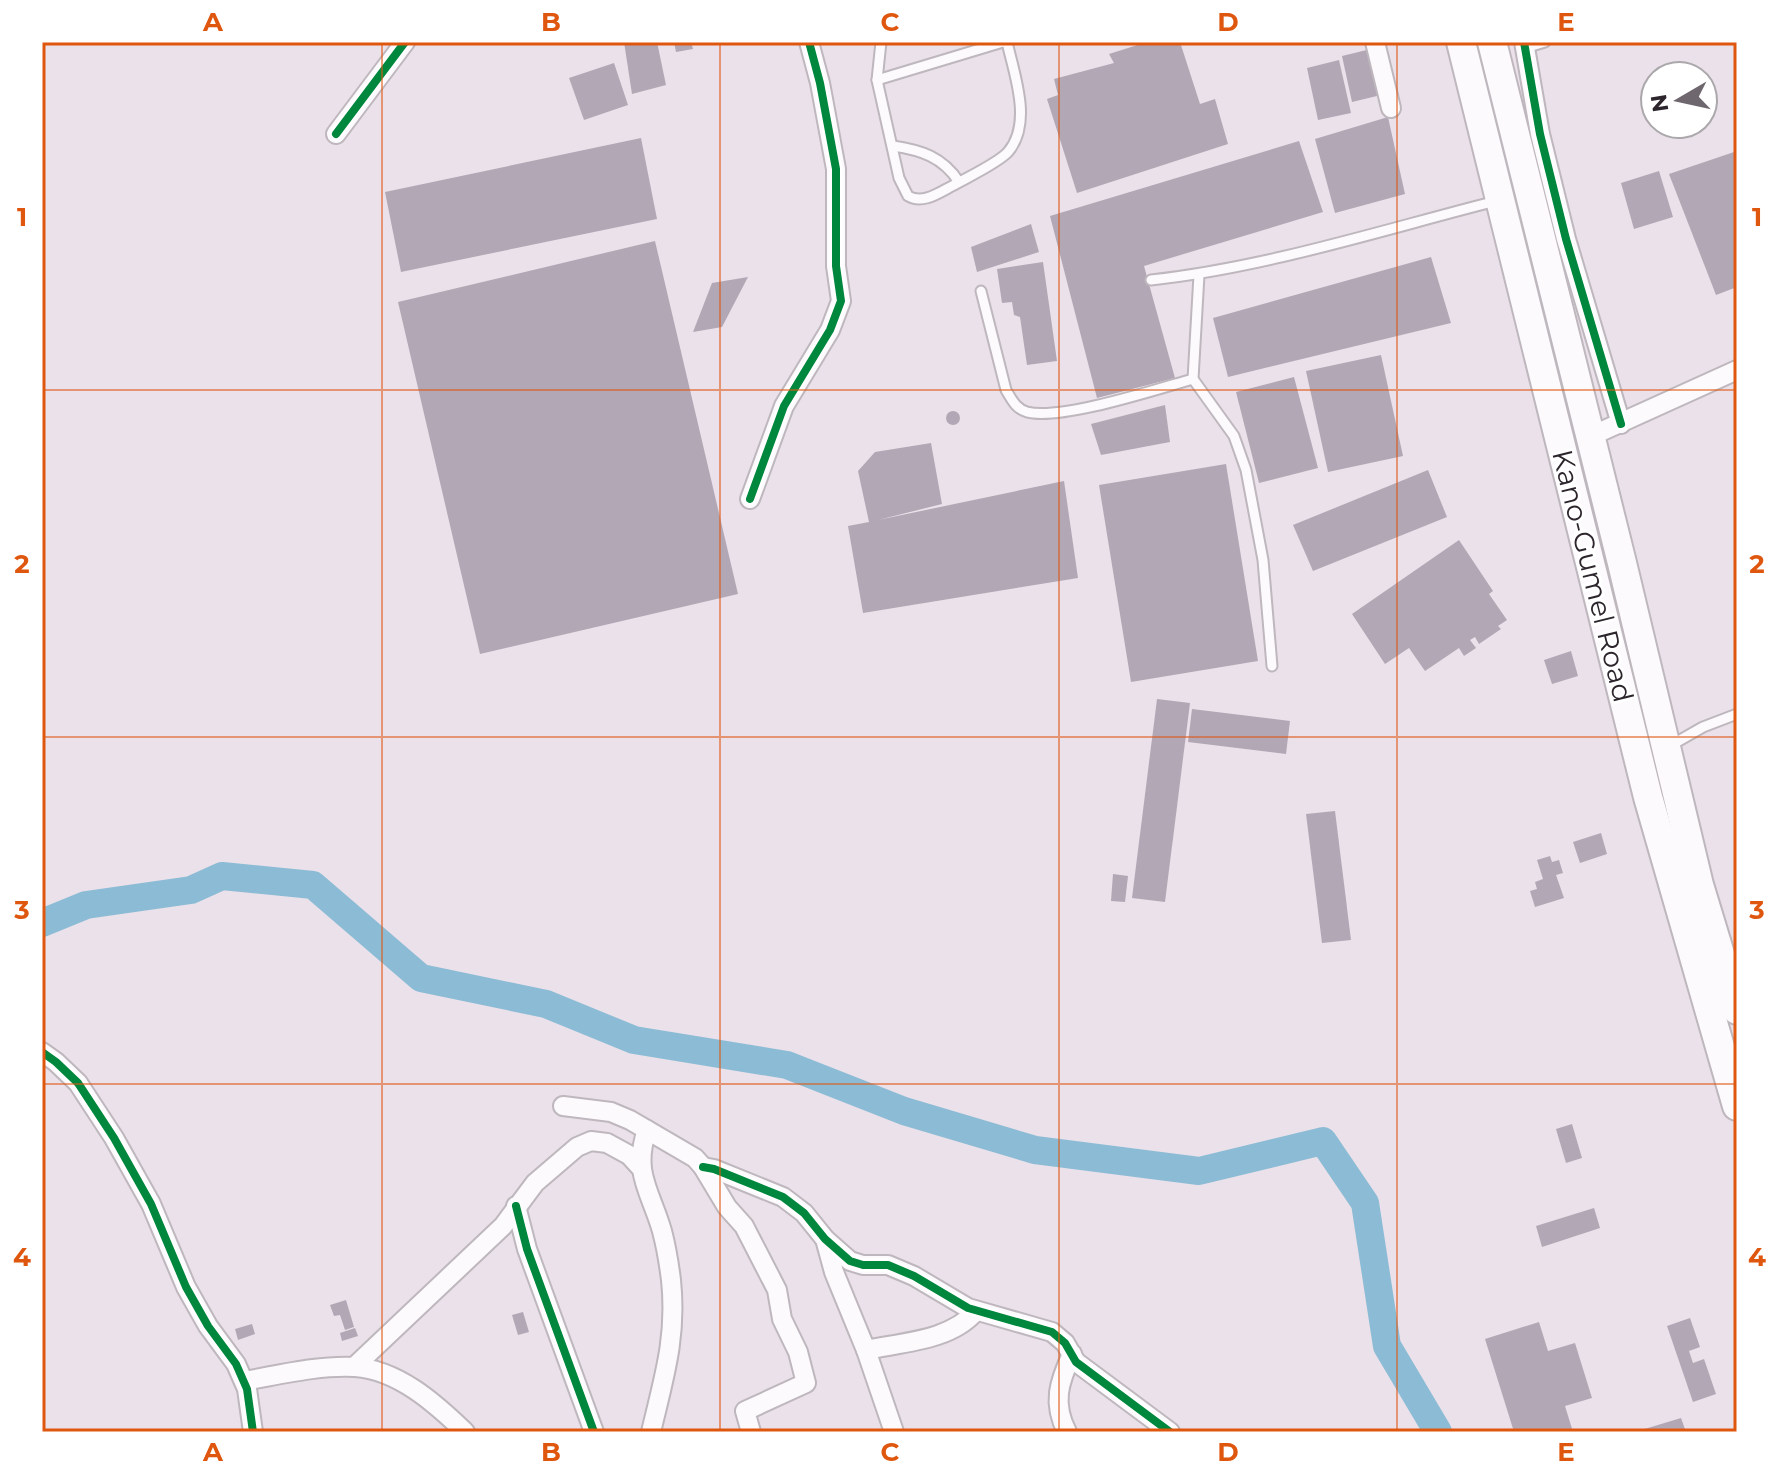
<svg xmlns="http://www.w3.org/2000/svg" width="1779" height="1474" font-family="Montserrat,sans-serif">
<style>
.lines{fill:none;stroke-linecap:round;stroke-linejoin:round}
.river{stroke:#8cbcd5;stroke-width:28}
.building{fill:#b2a7b5}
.service-casing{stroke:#beb7bd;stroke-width:13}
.minor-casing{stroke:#beb7bd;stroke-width:22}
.primary-casing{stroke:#beb7bd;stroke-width:32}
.service{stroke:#fcfafc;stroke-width:9}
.minor{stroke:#fcfafc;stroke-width:18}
.primary{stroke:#fcfafc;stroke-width:28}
.cycleway-casing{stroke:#fff;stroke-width:13}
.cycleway{stroke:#00873e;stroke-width:8}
.grid{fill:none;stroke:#df560e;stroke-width:2;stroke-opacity:0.55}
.labels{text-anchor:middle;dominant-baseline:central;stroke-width:6;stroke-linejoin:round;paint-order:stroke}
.street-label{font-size:28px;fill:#2c252c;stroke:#fff}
.neatline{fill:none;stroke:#df560e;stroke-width:3}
.grid-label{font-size:26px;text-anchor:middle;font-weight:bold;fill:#df560e}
</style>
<rect width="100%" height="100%" fill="#ebe1ea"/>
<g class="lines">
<path class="river" d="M42,923L86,905L191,890L222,876L313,885L421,978L546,1004L634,1040L787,1065L904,1111L1035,1150L1199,1171L1323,1141L1365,1203L1387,1346L1438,1432"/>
</g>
<g class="building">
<path d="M624,42H657L666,85L632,94Z"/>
<path d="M674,42H691L693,49L676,52Z"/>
<path d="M1147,42H1180L1200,104L1215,99L1228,144L1077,193L1047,99L1058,95L1054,79L1114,63L1109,54Z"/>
<path d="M1371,49L1381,95L1352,102L1342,56Z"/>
<path d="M1339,60L1351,113L1318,120L1307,68Z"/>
<path d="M614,63L628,105L584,120L569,78Z"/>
<path d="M1388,117L1405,194L1335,213L1315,139Z"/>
<path d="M641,138L657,219L401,272L385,192Z"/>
<path d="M1299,141L1323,212L1144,266L1175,378L1097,398L1050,216Z"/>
<path d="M1737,151V287L1716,295L1669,174Z"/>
<path d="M1659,171L1673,217L1634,229L1621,183Z"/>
<path d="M1031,224L1039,252L977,272L971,247Z"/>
<path d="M655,241L738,594L480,654L398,302Z"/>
<path d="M1431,257L1451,323L1228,377L1213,318Z"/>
<path d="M1043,262L1057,361L1027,365L1020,317L1014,315L1012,302L1002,303L997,269Z"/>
<path d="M748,277L722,327L693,332L712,283Z"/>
<path d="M1381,355L1403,456L1328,472L1306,371Z"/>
<path d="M1294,377L1318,468L1259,483L1236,392Z"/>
<path d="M1165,405L1170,442L1101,455L1091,424Z"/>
<circle cx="953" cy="418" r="7"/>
<path d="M931,443L942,504L878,520L1064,481L1078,578L863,613L848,526L869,522L858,471L875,452Z"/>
<path d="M1226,464L1258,661L1131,682L1099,485Z"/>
<path d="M1428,470L1447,517L1313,571L1293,525Z"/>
<path d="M1459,540L1493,591L1489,594L1507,620L1498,626L1501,629L1479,644L1475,637L1470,640L1476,648L1464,656L1459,648L1425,671L1409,648L1385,664L1352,614Z"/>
<path d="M1571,651L1578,676L1552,684L1544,660Z"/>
<path d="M1157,699L1190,703L1165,902L1132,898Z"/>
<path d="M1192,709L1290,721L1286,754L1188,742Z"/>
<path d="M1335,811L1351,940L1322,943L1306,814Z"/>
<path d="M1601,833L1607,854L1580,863L1573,842Z"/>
<path d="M1550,856L1552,862L1559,860L1563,873L1556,875L1564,898L1535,907L1530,891L1537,889L1535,882L1543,879L1537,860Z"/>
<path d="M1113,874L1128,876L1125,902L1111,901Z"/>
<path d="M1572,1124L1582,1158L1566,1163L1556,1129Z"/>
<path d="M1594,1208L1600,1228L1542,1247L1536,1226Z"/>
<path d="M346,1300L354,1327L345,1330L340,1315L334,1316L330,1305Z"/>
<path d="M523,1312L529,1332L518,1335L512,1315Z"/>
<path d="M1690,1318L1700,1347L1689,1351L1693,1363L1704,1359L1716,1394L1693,1402L1667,1326Z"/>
<path d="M1539,1322L1548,1351L1575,1343L1592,1398L1565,1406L1573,1432H1514L1485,1339Z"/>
<path d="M252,1324L255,1334L238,1340L235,1329Z"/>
<path d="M355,1328L358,1336L342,1341L340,1333Z"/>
<path d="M1681,1418L1686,1432H1639L1638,1431Z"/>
</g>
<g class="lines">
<g class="service-casing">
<g id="service">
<path d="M881,42L877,80L899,178L908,196C923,205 940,192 954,185C968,177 998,163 1008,152C1033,123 1014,74 1007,42"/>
<path d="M1525,48L1545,42"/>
<path d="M877,80L1003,42"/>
<path d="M893,146C921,150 943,157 959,182"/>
<path d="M1199,275L1193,379L1234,436L1246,470L1263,560L1272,666"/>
<path d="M1151,280C1268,267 1382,230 1496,201"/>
<path d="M981,291L1006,390C1012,400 1016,409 1027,412C1060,421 1157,389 1193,379"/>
<path d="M1668,747L1703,727L1737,714"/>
</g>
</g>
<g class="minor-casing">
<g id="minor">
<path d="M1375,42L1391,108"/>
<path d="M1524,42L1540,134L1566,239L1621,424"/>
<path d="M336,134L405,42"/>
<path d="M1589,437L1737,370"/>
<path d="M750,499L784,406L830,330L841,301L836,266V169L820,83L809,42"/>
<path d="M42,1052L56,1062L78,1083L114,1138L151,1204L186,1287L208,1326L236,1364L247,1389L253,1432"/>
<path d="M563,1106L611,1112L630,1120L695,1158L703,1167L727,1207L744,1226L777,1290L782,1319L798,1352L806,1383L745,1411L751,1432"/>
<path d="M647,1130C632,1173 651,1192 662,1231C666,1246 669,1264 671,1280C677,1337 664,1377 651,1432"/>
<path d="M703,1167L714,1169L783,1197L804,1213L825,1239L850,1261L863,1265H888L914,1276L968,1308L1052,1332L1065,1343L1076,1362L1170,1432"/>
<path d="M516,1206L527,1249L594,1432"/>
<path d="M825,1239L834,1272L866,1350L894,1432"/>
<path d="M866,1350C903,1342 950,1341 976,1311"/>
<path d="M354,1367L503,1226L535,1183L577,1147L591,1141L607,1143L629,1155L640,1167"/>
<path d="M244,1381C279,1375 318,1365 355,1367C398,1370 435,1403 465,1432"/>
<path d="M1067,1432C1052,1403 1059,1382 1072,1354"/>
</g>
</g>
<g class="primary-casing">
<g id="primary">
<path d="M1461,42L1648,797L1737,1106"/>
<path d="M1492,42L1622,563L1699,885L1737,1010"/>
</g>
</g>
<use href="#service" class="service"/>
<use href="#minor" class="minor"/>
<use href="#primary" class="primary"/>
<g class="cycleway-casing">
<g id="cycleway">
<path d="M1524,42L1540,134L1566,239L1621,424"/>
<path d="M336,134L405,42"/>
<path d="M750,499L784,406L830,330L841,301L836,266V169L820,83L809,42"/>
<path d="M42,1052L56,1062L78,1083L114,1138L151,1204L186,1287L208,1326L236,1364L247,1389L253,1432"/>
<path d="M703,1167L714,1169L783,1197L804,1213L825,1239L850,1261L863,1265H888L914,1276L968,1308L1052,1332L1065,1343L1076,1362L1170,1432"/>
<path d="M516,1206L527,1249L594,1432"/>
</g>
</g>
<use href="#cycleway" class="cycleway"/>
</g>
<path class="grid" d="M382,42V1432M720,42V1432M1059,42V1432M1397,42V1432M42,390H1737M42,737H1737M42,1084H1737"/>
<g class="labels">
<g class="street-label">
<text transform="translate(1593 576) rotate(76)">Kano-Gumel Road</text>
</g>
</g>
<rect width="1779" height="1474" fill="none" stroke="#ffffff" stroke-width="88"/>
<g transform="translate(1679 100) rotate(261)"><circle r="38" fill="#ffffff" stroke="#aba8ab" stroke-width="2"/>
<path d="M0-6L14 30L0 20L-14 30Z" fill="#6f676e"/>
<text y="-12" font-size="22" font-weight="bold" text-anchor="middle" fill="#2c252c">N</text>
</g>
<rect x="44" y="44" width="1691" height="1386" class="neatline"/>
<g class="grid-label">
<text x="213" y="31">A</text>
<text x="551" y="31">B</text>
<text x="890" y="31">C</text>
<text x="1228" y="31">D</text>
<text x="1566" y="31">E</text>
<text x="22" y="226">1</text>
<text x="1757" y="226">1</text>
<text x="22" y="573">2</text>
<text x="1757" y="573">2</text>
<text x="22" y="919">3</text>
<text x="1757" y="919">3</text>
<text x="22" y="1266">4</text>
<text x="1757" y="1266">4</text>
<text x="213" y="1461">A</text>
<text x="551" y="1461">B</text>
<text x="890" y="1461">C</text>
<text x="1228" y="1461">D</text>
<text x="1566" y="1461">E</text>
</g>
</svg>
